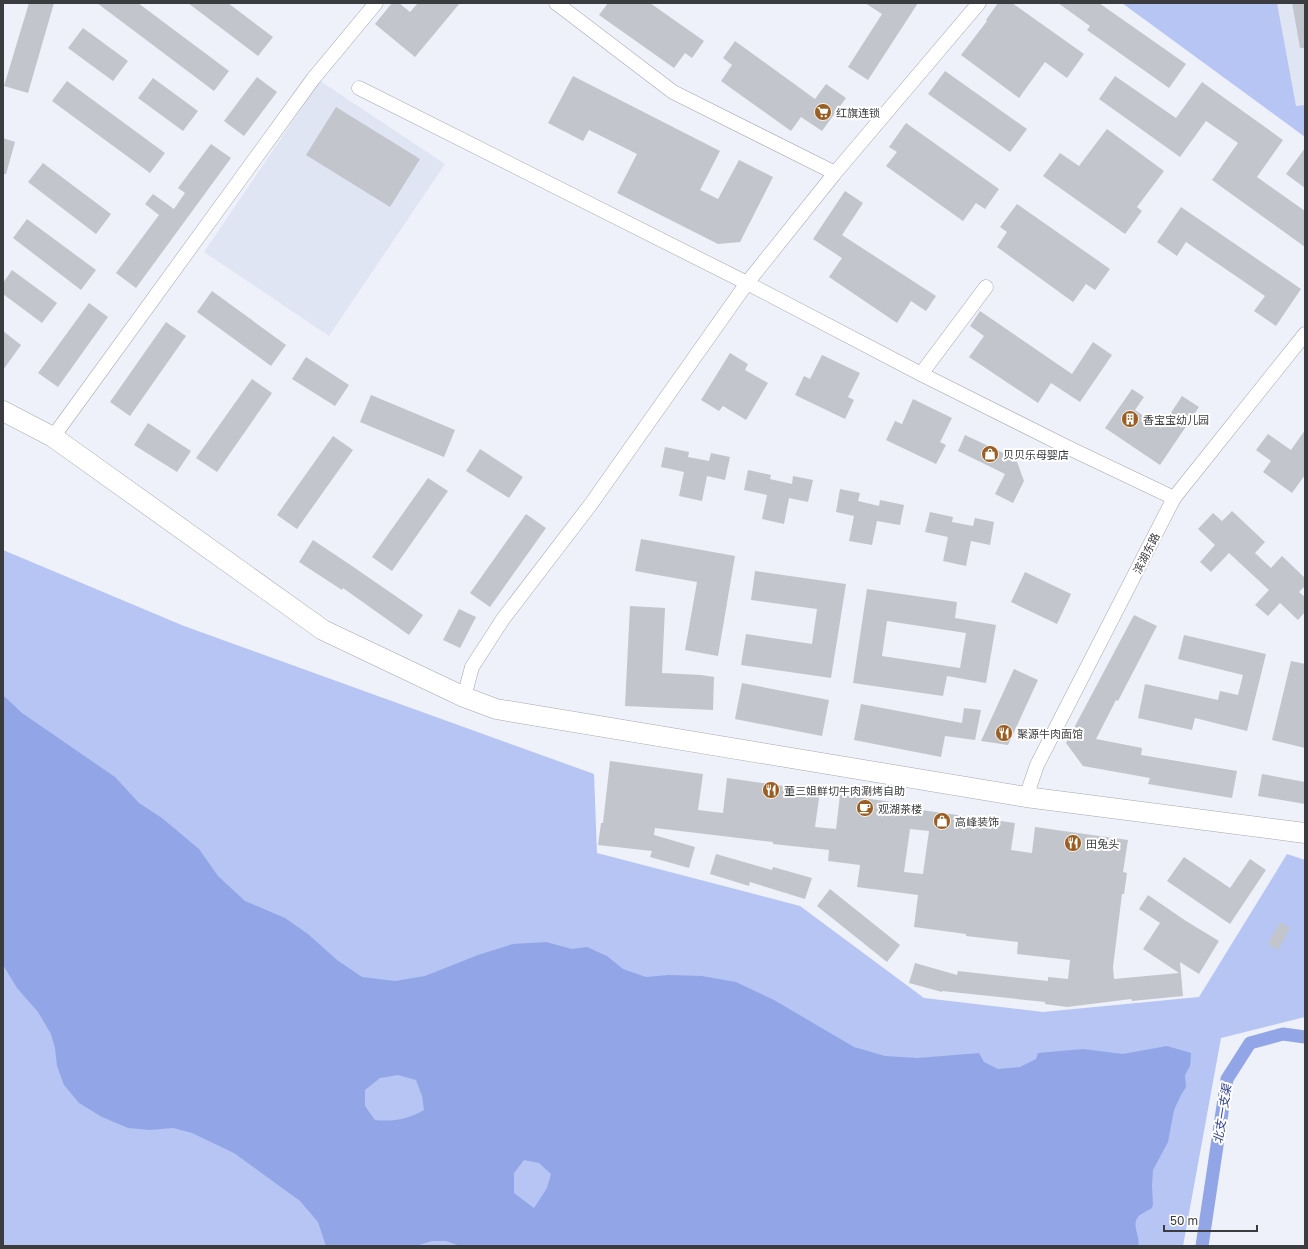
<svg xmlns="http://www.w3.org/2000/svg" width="1308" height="1249" font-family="'Golos Text','Noto Sans SC',sans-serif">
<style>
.built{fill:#e0e5f4}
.green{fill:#b6c5f3}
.water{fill:#92a6e7;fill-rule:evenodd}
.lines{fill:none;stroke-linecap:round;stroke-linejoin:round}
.canal{stroke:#92a6e7;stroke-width:13}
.building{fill:#c3c5cd;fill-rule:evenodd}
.street-casing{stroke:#a4a7ae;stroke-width:15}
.secondary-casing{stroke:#a4a7ae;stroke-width:21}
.street{stroke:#fff;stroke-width:14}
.secondary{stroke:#fff;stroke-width:20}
.labels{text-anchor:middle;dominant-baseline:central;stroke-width:4;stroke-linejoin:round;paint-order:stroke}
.poi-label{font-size:11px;fill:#3b3c3f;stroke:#fff;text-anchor:start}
.street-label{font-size:11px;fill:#3b3c3f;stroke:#fff}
.water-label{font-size:12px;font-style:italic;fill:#354692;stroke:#fff}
</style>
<rect width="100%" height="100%" fill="#eef1f9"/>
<g class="built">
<path d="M1276,3H1305V105L1294,107Z"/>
<path d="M320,81L445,164L329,336L204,252Z"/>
</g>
<g class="green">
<path d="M1122,3H1277L1296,106L1305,105V137Z"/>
<path d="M3,550L184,626L594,774L597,853L800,906L924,998L1043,1012L1199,997L1287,854L1305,860V1017L1221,1038L1183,1246H3Z"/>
</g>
<path class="water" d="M3,695L22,713L115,777L139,803L162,818L199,849L218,876L245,901L285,918L308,934L337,960L362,977L395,981L425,976L478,955L513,944L546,942L572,949L587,947L607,956L623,969L646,977L669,975L702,976L736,982L774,1000L854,1047L885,1056L918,1058L979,1053L984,1062L998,1069L1020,1067L1036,1059L1038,1053L1083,1049L1123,1054L1167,1046L1191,1053L1190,1066L1185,1075L1186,1087L1181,1095L1174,1110L1168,1142L1153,1170L1152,1186L1153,1204L1152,1208C1148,1211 1141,1213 1138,1217C1131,1226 1141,1237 1138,1246H460L446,1241H432L416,1246H326L318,1222L300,1201L234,1153L192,1133L173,1128L150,1130L128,1128L102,1117L79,1103L64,1085L57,1066L55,1048L51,1034L38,1012L17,988L3,965ZM398,1075L416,1080L422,1096L424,1110C409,1119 393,1122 375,1120L365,1106V1090L380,1078ZM524,1160L539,1163L551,1174L547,1188L534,1208L514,1193V1173Z"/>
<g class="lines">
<path class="canal" d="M1202,1246L1227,1079L1250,1043L1283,1034L1305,1037"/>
</g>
<g class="building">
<path d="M29,3H54L28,93L4,86Z"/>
<path d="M97,3H138L229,71L214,91Z"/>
<path d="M188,3H228L273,37L258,56Z"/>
<path d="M392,3H399L410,12L418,3H460L415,57L375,24Z"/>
<path d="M608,3H650L704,41L692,58L685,53L674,68L599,15Z"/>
<path d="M865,3H918L868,80L848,67L882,14Z"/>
<path d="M998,3H1012L1084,54L1067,78L1045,62L1019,98L961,55L987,21L986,20Z"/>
<path d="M1058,3H1099L1186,64L1169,88L1087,30L1090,26Z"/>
<path d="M1292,3H1305V48H1300Z"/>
<path d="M83,28L128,61L113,81L68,48Z"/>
<path d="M735,41L815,99L826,84L846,98L822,131L801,117L791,131L721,81L732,65L723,58Z"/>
<path d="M945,71L1027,129L1010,152L928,94Z"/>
<path d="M573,76L720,151L700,190L718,199L739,160L773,177L740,242L718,244L617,193L637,154L589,130L583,141L548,123Z"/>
<path d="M1115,76L1176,118L1202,82L1283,140L1257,177L1305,211V247L1212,180L1238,143L1206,121L1180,157L1099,99Z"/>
<path d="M257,77L277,92L244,136L224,121Z"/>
<path d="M153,78L198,111L183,131L138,98Z"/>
<path d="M67,81L165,153L150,173L52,101Z"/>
<path d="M336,107L420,159L390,207L306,155Z"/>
<path d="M906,123L999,189L985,209L976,203L963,221L886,166L897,152L889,147Z"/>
<path d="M1107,129L1164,171L1137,207L1142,211L1125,234L1043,176L1060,153L1079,166Z"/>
<path d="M3,138L15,142L6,174H3Z"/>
<path d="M211,144L231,158L136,288L116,273L159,215L145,204L153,194L174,209L185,193L178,188Z"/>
<path d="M1305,148V188L1286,174Z"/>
<path d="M43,163L111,214L96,234L28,182Z"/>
<path d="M845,191L863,203L842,235L936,296L926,311L911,301L897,323L829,277L842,258L813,239Z"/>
<path d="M1017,204L1110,269L1095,290L1086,284L1073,302L997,247L1007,232L1000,227Z"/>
<path d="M1181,207L1301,289L1276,326L1254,311L1265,296L1186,242L1177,256L1157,242Z"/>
<path d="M27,219L96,270L81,290L13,238Z"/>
<path d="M12,270L57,303L42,323L3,294V283Z"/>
<path d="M212,291L286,345L271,366L197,312Z"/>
<path d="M89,303L108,317L58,387L38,373Z"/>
<path d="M980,311L1072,374L1093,342L1112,355L1080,402L1051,383L1038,403L969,357L984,336L970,326Z"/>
<path d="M166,322L186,336L130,416L110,402Z"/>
<path d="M3,331L21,345L3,370Z"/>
<path d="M730,353L748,364L745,370L768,383L746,420L723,406L719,411L701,400Z"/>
<path d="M822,355L860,373L848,397L854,400L845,419L795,395L804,376L810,379Z"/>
<path d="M306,357L349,385L335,406L292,379Z"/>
<path d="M252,379L272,393L217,472L196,458Z"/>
<path d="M1132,389L1144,397L1135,410L1161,428L1182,396L1199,407L1160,465L1105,428Z"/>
<path d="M371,395L455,430L444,457L360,422Z"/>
<path d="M913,399L952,418L940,442L946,445L936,464L886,440L895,421L902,424Z"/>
<path d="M148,423L191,451L177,472L134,445Z"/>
<path d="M1305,430V475L1292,493L1263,472L1271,461L1256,450L1268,434L1291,450Z"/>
<path d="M965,435L1016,459L1024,481L1013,503L995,494L1005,474L958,451Z"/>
<path d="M333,436L353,450L297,529L277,515Z"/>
<path d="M665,447L689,452L688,457L709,461L711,453L730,457L725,480L707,476L702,501L679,496L684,472L661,467Z"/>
<path d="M480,449L523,477L509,498L466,471Z"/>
<path d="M748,470L771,475L770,479L792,484L793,476L813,480L808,502L789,498L784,524L762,519L767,495L744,490Z"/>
<path d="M428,478L448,491L392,571L372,557Z"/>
<path d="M840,489L860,493L858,501L879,506L880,500L904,505L900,525L877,521L872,545L849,541L854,516L836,512Z"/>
<path d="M1232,511L1265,542L1255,553L1271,568L1282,556L1305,578V586L1299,592L1305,597V612L1298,620L1280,603L1268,616L1255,605L1269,590L1229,553L1211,572L1200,562L1215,545L1198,529L1213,513L1222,521Z"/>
<path d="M930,512L953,517L952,522L973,526L975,518L994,522L990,545L971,541L966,566L943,561L948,537L925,532Z"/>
<path d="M526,514L546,528L490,607L470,593Z"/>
<path d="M641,539L735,556L718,656L685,650L697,582L635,571Z"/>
<path d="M313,540L352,566L423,615L409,635L343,588L342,590L299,562Z"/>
<path d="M755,571L846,584L831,678L741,665L746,634L812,644L817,609L751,600Z"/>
<path d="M1025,572L1071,594L1057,624L1011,602Z"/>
<path d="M867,589L957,602L955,618L996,625L986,683L947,676L943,696L853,683ZM887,621L966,633L960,668L882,656Z"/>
<path d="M630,606L665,608L662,673L701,675L714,677L713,710L625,706Z"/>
<path d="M459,609L476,617L460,648L443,640Z"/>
<path d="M1134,615L1157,626L1118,701L1116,700L1096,739L1142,748L1141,755L1237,771L1232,798L1148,784L1150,778L1083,766L1066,743Z"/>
<path d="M1184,635L1266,654L1247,731L1195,718L1192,730L1138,718L1145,684L1218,700L1220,691L1238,695L1243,675L1178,659Z"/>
<path d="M1291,661L1305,664V748L1272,740Z"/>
<path d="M1014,669L1038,680L1008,745L981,741Z"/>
<path d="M742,683L829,700L822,736L735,719Z"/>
<path d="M861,704L962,723L964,708L981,710L975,740L945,736L941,757L854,740Z"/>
<path d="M610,761L703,774L698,810L723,813L727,778L820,791L815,827L836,829L840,795L915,805L914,809L1015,823L1011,850L1032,853L1035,827L1128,840L1123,872L1127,873L1124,894H1122L1113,967L1114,979L1179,973L1143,949L1160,923L1139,909L1148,895L1186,921L1219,941L1199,974L1180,962L1183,996L1132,1001L1131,999L1067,1007L1045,1004V1002L942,991V992L909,983L915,963L957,975L958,971L1048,981V977L1068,979L1070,960L1017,954L1018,942L966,936V934L914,927L918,895L857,887L860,865L828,861L829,850L773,844V842L655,828L654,835L695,847L689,868L650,857L652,851L598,845L601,823H603ZM910,829L929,831L923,874L904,872Z"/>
<path d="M1262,774L1305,782V804L1258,796Z"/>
<path d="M716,854L772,870L773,867L812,878L805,899L750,882L749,886L710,874Z"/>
<path d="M1184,857L1230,888L1250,859L1266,870L1230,924L1167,881Z"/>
<path d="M830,889L900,945L887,962L817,906Z"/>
<path d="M1280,922L1290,928L1278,950L1268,944Z"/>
</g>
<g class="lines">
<g class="street-casing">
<g id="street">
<path d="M556,3L673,92L835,173"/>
<path d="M359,88L747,283L921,374L1069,448L1174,498"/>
<path d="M921,374L986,287"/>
<path d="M53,437L313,79L376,3"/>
<path d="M464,697L472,667L503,619L591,504L747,283L835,173L979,3"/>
<path d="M1026,797L1037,765L1174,498L1305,334"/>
</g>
</g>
<g class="secondary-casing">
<path id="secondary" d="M3,411L53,437L323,630L464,697L496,709L1026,797L1305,833"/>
</g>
<use href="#street" class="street"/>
<use href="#secondary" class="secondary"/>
</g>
<defs>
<g id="supermarket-disc" transform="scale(0.9)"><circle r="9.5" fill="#9b5e22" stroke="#fff"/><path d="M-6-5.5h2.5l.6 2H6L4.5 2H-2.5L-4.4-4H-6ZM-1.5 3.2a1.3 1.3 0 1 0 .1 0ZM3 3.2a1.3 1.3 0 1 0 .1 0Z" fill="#fff"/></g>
<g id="building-disc" transform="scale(0.9)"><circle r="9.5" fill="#9b5e22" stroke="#fff"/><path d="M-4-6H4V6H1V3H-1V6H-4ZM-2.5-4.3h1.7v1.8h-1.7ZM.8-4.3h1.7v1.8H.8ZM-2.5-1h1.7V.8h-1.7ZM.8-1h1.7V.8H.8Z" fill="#fff"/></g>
<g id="shop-disc" transform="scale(0.9)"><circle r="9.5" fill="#9b5e22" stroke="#fff"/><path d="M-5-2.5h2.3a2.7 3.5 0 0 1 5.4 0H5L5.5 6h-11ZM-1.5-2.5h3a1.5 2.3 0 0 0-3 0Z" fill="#fff"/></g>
<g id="restaurant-disc" transform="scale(0.9)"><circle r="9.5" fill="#9b5e22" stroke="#fff"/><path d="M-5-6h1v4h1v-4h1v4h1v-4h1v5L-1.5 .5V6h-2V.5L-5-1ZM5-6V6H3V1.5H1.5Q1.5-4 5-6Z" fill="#fff"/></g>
<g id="cafe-disc" transform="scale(0.9)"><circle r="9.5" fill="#9b5e22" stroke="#fff"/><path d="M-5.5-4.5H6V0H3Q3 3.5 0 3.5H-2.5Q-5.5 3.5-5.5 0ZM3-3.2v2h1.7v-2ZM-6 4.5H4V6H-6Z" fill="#fff"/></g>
</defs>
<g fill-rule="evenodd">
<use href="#supermarket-disc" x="823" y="112"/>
<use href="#building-disc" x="1130" y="419"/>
<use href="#shop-disc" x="990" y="454"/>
<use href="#restaurant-disc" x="1004" y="733"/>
<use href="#restaurant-disc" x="771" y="790"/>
<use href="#cafe-disc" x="865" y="808"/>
<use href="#shop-disc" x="942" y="821"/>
<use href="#restaurant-disc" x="1073" y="843"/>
</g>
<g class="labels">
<g class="poi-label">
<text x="836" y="112">红旗连锁</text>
<text x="1143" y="419">香宝宝幼儿园</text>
<text x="1003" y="454">贝贝乐母婴店</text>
<text x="1017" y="733">聚源牛肉面馆</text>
<text x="784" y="790">董三姐鲜切牛肉涮烤自助</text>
<text x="878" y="808">观湖茶楼</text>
<text x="955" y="821">高峰装饰</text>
<text x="1086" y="843">田兔头</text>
</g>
<g class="street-label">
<text transform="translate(1146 553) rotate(-63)">滨湖东路</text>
</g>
<g class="water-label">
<text transform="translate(1222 1114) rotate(-81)">北支一支渠</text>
</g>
</g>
<rect width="1308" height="1249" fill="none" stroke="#3b3c3f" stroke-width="8"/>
<path d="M1164 1225v6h93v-6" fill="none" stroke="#3b3c3f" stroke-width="2"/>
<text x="1170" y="1225" font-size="12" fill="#3b3c3f" stroke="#ffffff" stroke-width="3" paint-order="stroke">50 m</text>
</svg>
